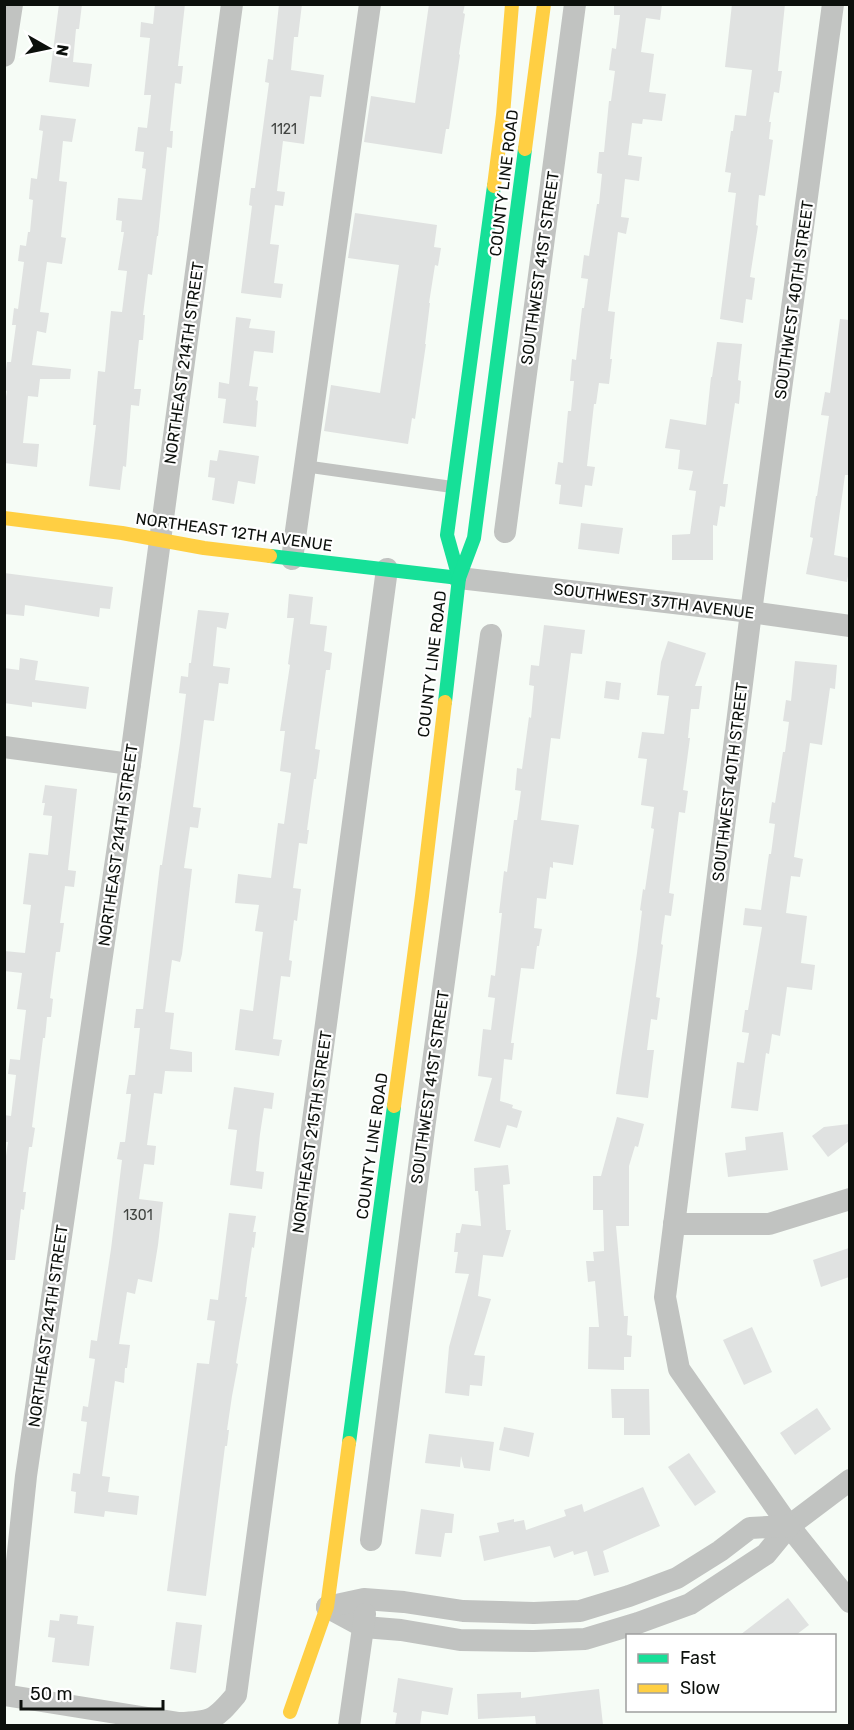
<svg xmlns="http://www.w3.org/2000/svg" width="854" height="1730" font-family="Rubik,sans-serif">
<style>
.building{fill:#e0e2e1}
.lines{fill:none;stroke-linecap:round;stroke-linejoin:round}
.lane{stroke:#c1c3c1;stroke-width:12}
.street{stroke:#c1c3c1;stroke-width:22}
.fast{stroke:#16e098;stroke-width:14}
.slow{stroke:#ffcf43;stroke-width:14}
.labels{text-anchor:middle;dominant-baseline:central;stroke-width:4.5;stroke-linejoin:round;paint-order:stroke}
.number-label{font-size:14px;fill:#414441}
.street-label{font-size:16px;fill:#0c100c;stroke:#fff}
</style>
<rect width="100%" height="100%" fill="#f6fcf6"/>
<g class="building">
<path d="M59,4H82L79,29H76L73,62L92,64L89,87L49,82Z"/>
<path d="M155,4H185L178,66H183L181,84L175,83L170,131H173L172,148L167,147L158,236H157L152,275L148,274L143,315H145L143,340H139L134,389H141L139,406L131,405L126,467L123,466L120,490L89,486L96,425H93L98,371L105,372L111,311L122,312L127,271L118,270L124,232H121L122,221L116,220L118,198L142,200L146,169L142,168L144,152L135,151L138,127L147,128L151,95H144L150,38L140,37L141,22L153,24Z"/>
<path d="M279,4H302L298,37H294L291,70L324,75L321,97L310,96L304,144L283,141L277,191L285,192L283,206L275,205L270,244L279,245L274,283L283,284L281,298L241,293L252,206L249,205L251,188H255L269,83L265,82L268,59L273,60Z"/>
<path d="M429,4H465L463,13L465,14L459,54L460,55L449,129H446L442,154L364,142L371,96L415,103Z"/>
<path d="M614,4H662L660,20L646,18L641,52L654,54L649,92L666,94L662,121L643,119L642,124L632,123L628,155L642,157L639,181L625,179L621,217L629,218L626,234L618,232L608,311L615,312L610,359H612L609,384L599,383L596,404H594L587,466L595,467L592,486L585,485L582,507L559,504L561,485L555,484L558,462L563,463L568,411H571L574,381H570L572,359L576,360L582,308H584L588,279L581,278L584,255L589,256L597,204H599L602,174L597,173L599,152H604L609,101H611L615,71L609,70L612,48L616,49L620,15H614Z"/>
<path d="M732,4H785L778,71H782L779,93L774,92L769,122H771L769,139L773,140L765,196L759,195L756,225L758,226L750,277L755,278L752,300L746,299L743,323L720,319L736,193L728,192L731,173L725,172L731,131H733L735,115L746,116L752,70L725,67Z"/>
<path d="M41,115L76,119L72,142L63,141L59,181L67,182L61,237L66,238L62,264L47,262L40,312L49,313L46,333L37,331L32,365L71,369L70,379H40L38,397L28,396L23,443L39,444L37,467L4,463V409L7,391L4,390V387L7,362H11L16,325H12L14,308L18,309L24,262L18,261L20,245L26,246L28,232H30L33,200L29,199L31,178L37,179L43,131L39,130Z"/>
<path d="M355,213L437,225L434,247L441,248L438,266L435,265L429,303H430L425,344H426L415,419L412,418L408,444L324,431L331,385L380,393L399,265L348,258Z"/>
<path d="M236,317L251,319L249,328L275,331L273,353L254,351L249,386L258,387L256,400L258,401L256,427L223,423L226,399L218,398L219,382L229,384Z"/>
<path d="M840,319L849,320V435L848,448L849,449V475H845L834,555L849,558V570L847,582L806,574L813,538L810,537L816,496H817L829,416L821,415L825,392L830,393Z"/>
<path d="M717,342L742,344L738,380L741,381L739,404L735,403L723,484H728L725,507L720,506L717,526L713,525V560H672V535L690,534L696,491L689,490L693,471L678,469L680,450L665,448L670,419L706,425L711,377H712Z"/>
<path d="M219,450L259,456L255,484L238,481L234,504L212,500L215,478L208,477L210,460L217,461Z"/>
<path d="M581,523L623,528L619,554L578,549Z"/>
<path d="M4,573L113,587L110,609L100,608L99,617L25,605L24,616L4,614Z"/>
<path d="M289,594L313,597L310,624L327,626L324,651L332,653L330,670H326L315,749L320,750L316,779H314L307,830H309L307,844L299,843L293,888L301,889L297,921L294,920L289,960L292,961L290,977L281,976L273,1039L282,1040L279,1056L235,1050L240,1009L253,1011L263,932L255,931L259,905L235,903L238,874L271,878L278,823L284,824L291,773L280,771L285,731H280L290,665L288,664L294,618H287Z"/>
<path d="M198,610L229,613L226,629L217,627L213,666L230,668L228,684L219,683L214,721L204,720L193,807L201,808L198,828L190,827L184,868L192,869L182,954L180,962L172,960L165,1012L174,1013L170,1049L192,1052V1072L165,1071L162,1094L154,1093L147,1145L156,1146L154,1165L144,1164L139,1199L163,1202L158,1245L152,1282L138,1279L135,1294L127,1292L119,1344L130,1345L127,1368H125L124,1383L115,1381L102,1476L110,1477L108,1492L139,1496L137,1515L105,1511L104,1517L74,1513L76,1492L71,1491L73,1473L80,1474L87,1422L81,1421L83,1406L88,1407L95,1359L89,1358L91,1340L97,1341L111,1249L122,1160L117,1159L120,1142H125L131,1094H126L129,1075H135L140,1028H134L136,1009H143L160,865H162L180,743L186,694L179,693L181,676L188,677L189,663H191Z"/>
<path d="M544,625L585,630L582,654L571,653L560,739L551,738L541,820L579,825L573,865L553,862V868L550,867L546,899L537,898L534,928L542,929L539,946H537L534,969L521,968L511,1043H514L512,1060L504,1059L500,1101L513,1105L512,1108L522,1111L517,1128L507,1125L500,1148L474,1141L492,1078L478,1076L483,1029L491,1030L495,998L488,997L491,975L495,976L502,913H499L504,871L507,872L514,820H517L521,791L515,790L517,768L522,769L529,717L531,718L534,686L529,685L531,665L539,666Z"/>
<path d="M668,641L706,653L695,686H702L699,709H691L688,738H690L683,790L688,791L685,813L679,812L669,893L674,894L671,916L665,915L661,944L663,945L656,997L660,998L657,1020L651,1019L647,1050H654L648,1098L616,1094L637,953L642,911L640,910L643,889L645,890L654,829L651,828L654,807L641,805L647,759L638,758L642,732L664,734L669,696L657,695L661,662Z"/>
<path d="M20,658L38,661L35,680L89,687L86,709L32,702V707L4,703V668L19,670Z"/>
<path d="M795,661L837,665L835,689L830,688L822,745L810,743L794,857L803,859L800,877L791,876L786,913L807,916L801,963L815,965L812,990L787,987L780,1036L772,1034L769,1054L766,1053L758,1111L731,1108L737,1062L744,1063L749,1033L742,1032L745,1010H748L762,927L743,925L745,908L761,910L769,854H771L775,824L769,823L772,802L775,803L783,752H785L789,722L783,721L786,700L791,701Z"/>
<path d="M606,681L621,683L619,700L604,698Z"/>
<path d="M45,785L77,789L68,870L76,871L74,887L65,886L60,923H64L60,952H56L50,998L53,999L51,1017H47L45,1038H43L32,1127L35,1128L32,1147H29L23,1192H26L24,1210L21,1209L15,1260H4V1170L8,1142H4V1115L11,1116L16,1075L8,1074L10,1059L20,1060L26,1010L17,1009L22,973L4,971V951L25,953L31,905L23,904L29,853L48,855L52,816L43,815L45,803H42Z"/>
<path d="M234,1087L274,1093L272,1109L264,1108L260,1134L256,1171L264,1172L262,1189L230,1185L237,1130L228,1129Z"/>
<path d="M617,1117L644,1124L638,1147L635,1146L629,1166V1226H616L624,1316H628L627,1335L632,1336L631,1357H624V1370L588,1369L589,1327H599L595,1281L588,1282L586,1261H594L593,1252L604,1251L603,1210H593V1176H601Z"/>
<path d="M849,1124V1141L828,1157L812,1136L824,1127Z"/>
<path d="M783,1132L788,1170L728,1177L725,1153L746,1150L745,1137Z"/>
<path d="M508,1165L510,1184L503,1185L506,1230H511L503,1257L483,1255L478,1296L491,1299L474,1355L485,1356L482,1386L470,1385L469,1396L445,1393L449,1347L469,1274L455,1273L458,1252H454L456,1233H460L462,1224L481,1226L478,1191H475L474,1168Z"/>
<path d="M229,1213L256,1216L253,1232H256L254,1248L252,1247L247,1281L245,1297H247L239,1344L236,1363L238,1364L232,1396L227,1430H229L227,1446H225L223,1462L206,1596L167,1591L197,1363L209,1364L215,1321L207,1320L210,1299L218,1300Z"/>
<path d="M849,1248V1277L821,1287L813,1260Z"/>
<path d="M752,1327L772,1372L744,1385L723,1340Z"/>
<path d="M611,1389H649L650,1435H624V1418H612Z"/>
<path d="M817,1408L831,1429L795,1455L780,1433Z"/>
<path d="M504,1427L534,1433L529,1457L499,1450Z"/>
<path d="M429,1434L494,1442L490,1471L464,1468L461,1456L460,1467L425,1463Z"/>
<path d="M689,1453L716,1492L695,1506L668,1467Z"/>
<path d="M643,1487L660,1526L603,1551L609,1572L594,1576L587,1551L574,1555L573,1551L554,1558L550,1546L484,1561L479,1536L499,1532L497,1523L514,1519V1522L524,1520L526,1530L566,1516L564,1510L582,1504L584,1512Z"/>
<path d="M421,1509L454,1514L452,1533H445L441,1557L415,1554Z"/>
<path d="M788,1598L809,1625L796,1635H740Z"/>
<path d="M60,1614L78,1616L77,1624L94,1626L89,1666L52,1662L55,1638L48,1637L49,1629L50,1620L59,1621Z"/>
<path d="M176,1622L202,1625L196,1673L170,1669Z"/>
<path d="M398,1678L453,1688L448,1715L422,1711L420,1725H395L397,1713L393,1712Z"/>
<path d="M599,1689L603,1725H536L535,1716L478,1719L477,1694L521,1692V1698Z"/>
</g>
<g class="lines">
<path class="lane" d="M304,466L452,487"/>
<g class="street">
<path d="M833,4L751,612L665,1297L679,1369L789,1526L850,1602"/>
<path d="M4,56L12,4"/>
<path d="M505,532L575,4"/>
<path d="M292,559L370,4"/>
<path d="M459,578L751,612L850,626"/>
<path d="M4,747L130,764"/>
<path d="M674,1224H769L850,1199"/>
<path d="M371,1540L424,1129L491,635"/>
<path d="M327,1607L364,1627L401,1630L460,1640L534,1641L585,1639L638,1623L690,1604L766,1554L789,1526L850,1480"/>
<path d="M327,1607L364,1599L404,1602L463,1611L534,1613L580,1611L629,1596L677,1578L720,1551L750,1528L789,1526"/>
<path d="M4,1685L26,1476L130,764L232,4"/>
<path d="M4,1695L179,1723C212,1722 215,1720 236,1695L387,569"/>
<path d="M349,1726L365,1614"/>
</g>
<g class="fast">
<path d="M270,556L459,578"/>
<path d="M459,578L447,535L494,186"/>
<path d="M445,702L459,578L474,538L525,149"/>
<path d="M349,1443L394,1106"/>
</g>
<g class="slow">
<path d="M525,149L544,4"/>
<path d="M494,186L503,115L512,4"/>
<path d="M4,518L122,533L204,548L270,556"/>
<path d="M394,1106L422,896L445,702"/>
<path d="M290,1712L327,1607L349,1443"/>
</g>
</g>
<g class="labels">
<g class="number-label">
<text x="284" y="129">1121</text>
<text x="138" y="1215">1301</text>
</g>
<g class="street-label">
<text transform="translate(504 183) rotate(-83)">COUNTY LINE ROAD</text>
<text transform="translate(540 268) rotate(-82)">SOUTHWEST 41ST STREET</text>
<text transform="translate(794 300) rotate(-82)">SOUTHWEST 40TH STREET</text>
<text transform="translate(184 363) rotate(-82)">NORTHEAST 214TH STREET</text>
<text transform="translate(234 532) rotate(8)">NORTHEAST 12TH AVENUE</text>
<text transform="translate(654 601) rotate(7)">SOUTHWEST 37TH AVENUE</text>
<text transform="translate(432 664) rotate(-83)">COUNTY LINE ROAD</text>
<text transform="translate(730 782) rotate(-83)">SOUTHWEST 40TH STREET</text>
<text transform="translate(118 845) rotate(-82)">NORTHEAST 214TH STREET</text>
<text transform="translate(430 1087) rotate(-82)">SOUTHWEST 41ST STREET</text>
<text transform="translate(312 1132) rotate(-82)">NORTHEAST 215TH STREET</text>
<text transform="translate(372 1146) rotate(-82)">COUNTY LINE ROAD</text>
<text transform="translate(48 1326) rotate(-82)">NORTHEAST 214TH STREET</text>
</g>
</g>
<rect width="854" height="1730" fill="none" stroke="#0c100c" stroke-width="12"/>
<rect x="626" y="1634" width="210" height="78" fill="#ffffff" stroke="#9e9f9e" stroke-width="1.5"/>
<rect x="638" y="1654" width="30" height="9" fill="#16e098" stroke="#9e9f9e" stroke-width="1.5"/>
<text x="680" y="1664" font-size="18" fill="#0c100c">Fast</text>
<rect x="638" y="1684" width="30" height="9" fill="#ffcf43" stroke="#9e9f9e" stroke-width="1.5"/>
<text x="680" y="1694" font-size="18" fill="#0c100c">Slow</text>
<g transform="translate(48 48) rotate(99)" stroke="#ffffff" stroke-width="4.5" paint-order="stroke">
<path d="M0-4.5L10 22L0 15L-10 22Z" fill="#0c100c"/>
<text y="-9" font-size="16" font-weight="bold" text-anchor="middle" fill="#0c100c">N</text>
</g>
<path d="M21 1700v9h142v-9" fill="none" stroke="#0c100c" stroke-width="3"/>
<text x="30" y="1700" font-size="18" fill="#0c100c" stroke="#ffffff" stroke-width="4.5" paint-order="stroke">50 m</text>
</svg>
